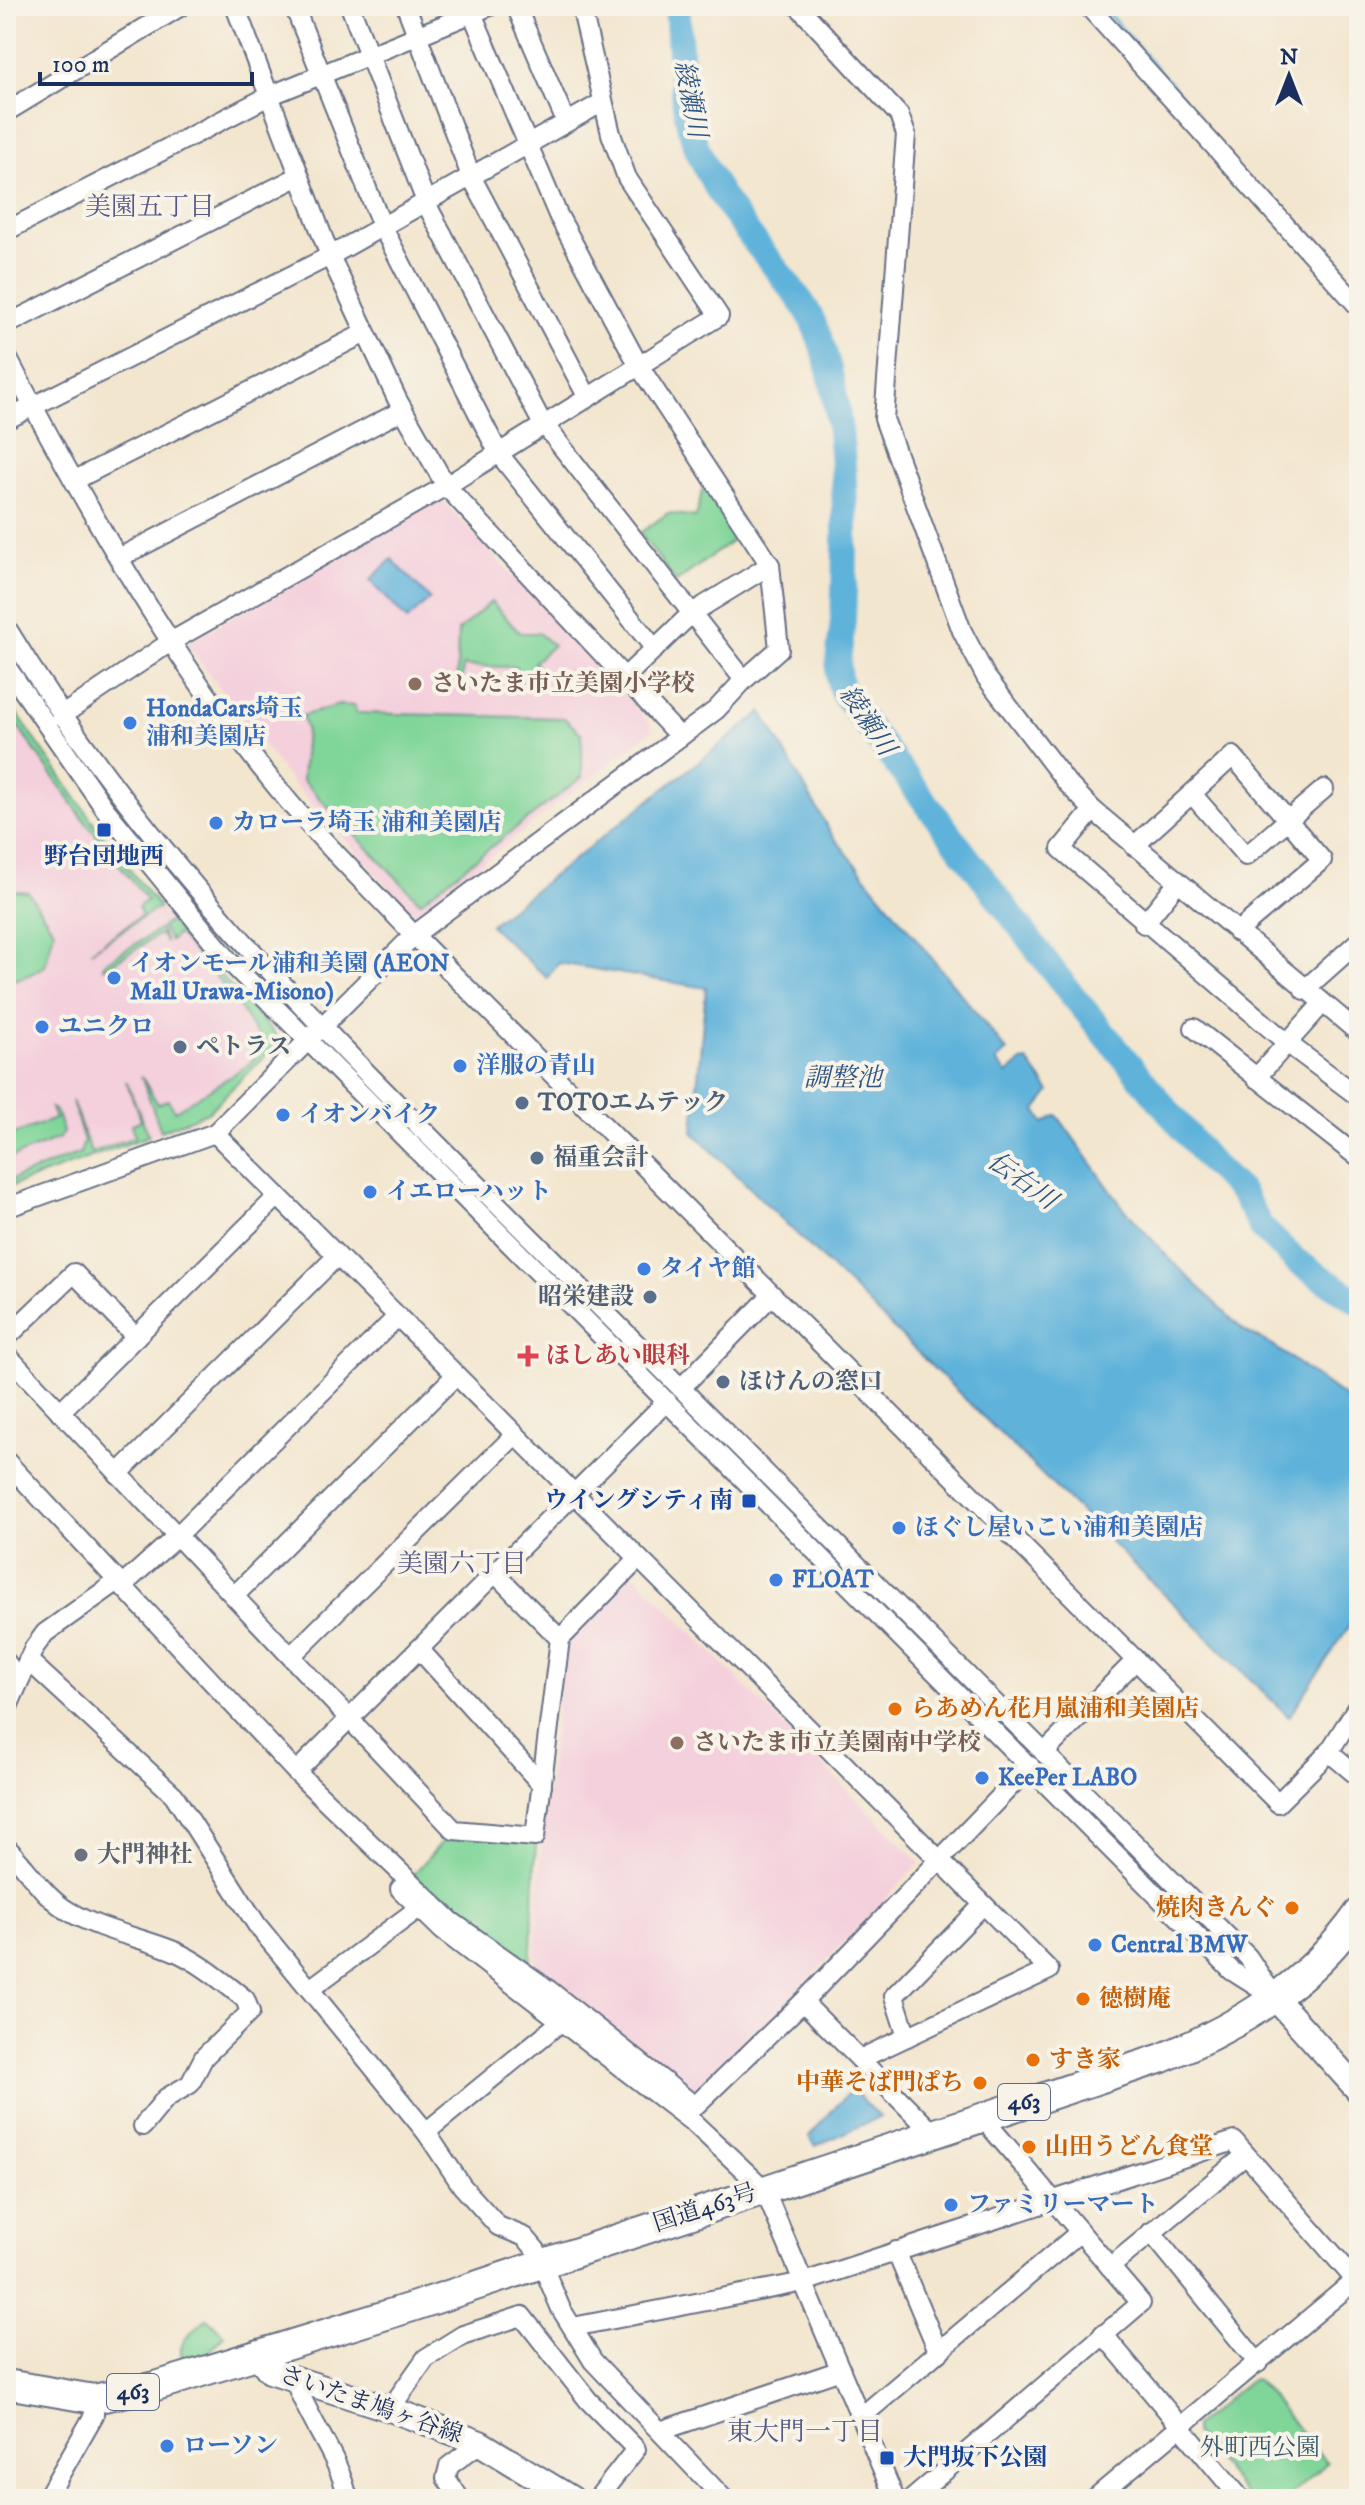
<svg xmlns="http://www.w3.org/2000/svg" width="1365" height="2505" font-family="'IM FELL DW Pica','Noto Serif JP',serif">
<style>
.built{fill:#f4cfdc}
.green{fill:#80d599;stroke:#4e827c;stroke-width:2}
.water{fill:#5eb2da;stroke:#3c709c;stroke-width:2}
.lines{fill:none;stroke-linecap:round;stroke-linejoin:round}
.stream{stroke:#5eb2da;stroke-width:4}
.river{stroke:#5eb2da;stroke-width:26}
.minor-casing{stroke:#676f86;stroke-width:22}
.major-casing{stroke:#676f86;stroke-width:28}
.highway-casing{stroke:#676f86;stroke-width:32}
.minor{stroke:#fff;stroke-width:18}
.major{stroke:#fff;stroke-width:24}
.highway{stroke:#fff;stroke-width:28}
.education-dot{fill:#8d6e63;stroke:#f7f3e8;stroke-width:3}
.shop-dot{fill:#3f7fe0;stroke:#f7f3e8;stroke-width:3}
.transit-dot{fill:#1a4fb4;stroke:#f7f3e8;stroke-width:3}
.service-dot{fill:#5c6f8a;stroke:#f7f3e8;stroke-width:3}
.health-dot{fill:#e0444e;stroke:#f7f3e8;stroke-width:3}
.food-dot{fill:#e8710a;stroke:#f7f3e8;stroke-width:3}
.worship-dot{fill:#6b7280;stroke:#f7f3e8;stroke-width:3}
.labels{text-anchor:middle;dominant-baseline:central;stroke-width:8;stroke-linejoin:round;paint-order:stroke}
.shield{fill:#f7f3e8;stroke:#5d6a87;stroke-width:2}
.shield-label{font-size:22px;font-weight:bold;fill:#1b2f5e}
.education-label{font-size:24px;font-weight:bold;fill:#785e54;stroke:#f7f3e8;text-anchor:start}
.shop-label{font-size:24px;font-weight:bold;fill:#366cbe;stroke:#f7f3e8;text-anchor:start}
.transit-label{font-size:24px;font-weight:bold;fill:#164399;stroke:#f7f3e8}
.service-label{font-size:24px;font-weight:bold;fill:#4e5e75;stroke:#f7f3e8;text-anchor:start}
.health-label{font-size:24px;font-weight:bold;fill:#be3a42;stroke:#f7f3e8;text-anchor:start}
.food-label{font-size:24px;font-weight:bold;fill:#c56008;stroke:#f7f3e8;text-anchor:start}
.worship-label{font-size:24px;font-weight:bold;fill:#5b616d;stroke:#f7f3e8;text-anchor:start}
.street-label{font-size:24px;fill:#1b2f5e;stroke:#f7f3e8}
.park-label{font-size:24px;fill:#34586d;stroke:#f7f3e8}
.water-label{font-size:26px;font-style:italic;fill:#2f5683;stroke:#f7f3e8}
.neighbourhood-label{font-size:26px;fill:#575883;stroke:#f7f3e8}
</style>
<rect width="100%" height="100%" fill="#f7f3e8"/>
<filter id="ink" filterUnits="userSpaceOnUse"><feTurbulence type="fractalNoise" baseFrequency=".0125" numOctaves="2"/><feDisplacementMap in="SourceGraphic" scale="16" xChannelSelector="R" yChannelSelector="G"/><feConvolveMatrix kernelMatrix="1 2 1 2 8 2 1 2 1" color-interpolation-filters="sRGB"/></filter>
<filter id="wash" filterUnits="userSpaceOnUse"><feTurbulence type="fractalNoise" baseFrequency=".006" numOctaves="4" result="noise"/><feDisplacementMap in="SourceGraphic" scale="32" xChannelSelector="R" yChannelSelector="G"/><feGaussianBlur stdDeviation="1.8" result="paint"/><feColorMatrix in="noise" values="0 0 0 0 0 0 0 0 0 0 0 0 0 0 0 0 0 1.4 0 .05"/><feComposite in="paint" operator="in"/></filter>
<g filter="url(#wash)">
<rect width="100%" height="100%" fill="#f3e6cf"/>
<g class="built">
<path d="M439,497L651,724L652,730L419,912L412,913L289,779L186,644Z"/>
<path d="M6,698L98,830L170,921L276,1035L275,1046L199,1118L6,1188Z"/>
<path d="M633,1573L920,1863L694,2100L534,1975L541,1843L564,1643Z"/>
</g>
<g class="green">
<path d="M705,480L740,535L676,582L640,533L668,513L696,517Z"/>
<path d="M491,602L520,633H538L553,645L534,662L542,672L533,681L516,680V667L463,666L462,679H457L458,631Z"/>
<path d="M6,698L98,829L159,907L91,951L142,915L138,907L147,900L81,816L8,712Z"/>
<path d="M339,705L355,706L356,713L564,718L582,734V777L420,902L302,780L306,729L302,716Z"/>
<path d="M6,890L28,892L54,931L45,966C32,974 21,980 6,980Z"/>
<path d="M170,921L276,1035L275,1046L208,1112L161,1131L141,1076L158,1104L168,1100L175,1111L247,1066L256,1056L251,1044L259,1038L230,993L178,934L170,941L162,927Z"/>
<path d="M160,929L166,943L160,934L103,969L104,963Z"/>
<path d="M126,1081L149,1136L6,1188V1167L11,1180L80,1153L84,1142L72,1101L91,1153L135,1137L131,1125L141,1120Z"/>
<path d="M51,1108L56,1111L63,1132L60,1138L6,1160V1137L55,1119Z"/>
<path d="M450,1833L536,1842L530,1971L453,1916L413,1875Z"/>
<path d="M207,2318L224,2335L203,2359L185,2364C172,2343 192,2333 207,2318Z"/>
<path d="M1251,2379L1257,2380L1327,2463L1286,2499H1249L1194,2433V2427Z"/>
</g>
<g class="water">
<path d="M392,559L430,599L407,620L370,580Z"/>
<path d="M762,712L832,835L1007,1051L996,1061L1007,1074L1021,1062L1028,1061L1050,1092L1036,1110L1044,1123L1057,1115L1122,1206L1167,1256L1243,1330L1275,1347L1359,1408V1611L1289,1717L693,1132L706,988L559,963L547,978L490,925Z"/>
<path d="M852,2089L880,2117L816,2146L809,2136Z"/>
</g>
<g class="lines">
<path class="stream" d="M1101,6L1182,97"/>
<path class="river" d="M677,6C681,48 679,94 692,134C713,201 766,252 806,308C850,387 847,527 843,617C842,645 832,669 844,695L1064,985L1211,1163L1242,1193L1261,1227L1296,1261L1359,1302"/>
</g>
</g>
<g filter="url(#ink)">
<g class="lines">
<g class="minor-casing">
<g id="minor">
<path d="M235,6L330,256L398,401L446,486L680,737"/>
<path d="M294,6L382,226L499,454L655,649"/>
<path d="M406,6L471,176L588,398"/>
<path d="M469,6L558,215L639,366L770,565L779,649L744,680"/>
<path d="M516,6L566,122"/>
<path d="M798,6L899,115L906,134L884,419L962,631L986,677L1067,783L1093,810L1359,1033"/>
<path d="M1088,6L1359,307"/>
<path d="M6,112L181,6"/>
<path d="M6,231L269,96L490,6"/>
<path d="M6,325L299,176"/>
<path d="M6,355C87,510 176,667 289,802C328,848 373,891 414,935L1278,1803L1329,1752L1359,1704"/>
<path d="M6,420L330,256L603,102"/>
<path d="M75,480L365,333"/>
<path d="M119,558L403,410"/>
<path d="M6,627C153,872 362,1068 562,1269C790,1499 1019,1728 1248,1957L1276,1999"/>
<path d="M6,666L105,809L229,961L1232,1971L1270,1995"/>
<path d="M623,679L692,613L770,565"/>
<path d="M61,716L172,641L446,486L719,316L627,178L611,134L581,6"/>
<path d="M1192,794L1246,856L1324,789"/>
<path d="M1093,810L1061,849L1287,1043L1359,1097"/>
<path d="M1134,846L1233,756L1322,860L1237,932"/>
<path d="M1144,924L1177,883"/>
<path d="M1304,990L1359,941"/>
<path d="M1194,1028L1359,1158"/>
<path d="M1256,1078L1322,1004"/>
<path d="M215,1133L1049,1970L860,2059"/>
<path d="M6,1208L215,1133L414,935L716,710L744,680L540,419L428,207L350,6"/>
<path d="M6,1338L74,1273L136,1337"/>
<path d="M6,1354L454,1830L535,1837L560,1639L638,1559"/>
<path d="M681,1388L772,1295"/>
<path d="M60,1412L278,1196"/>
<path d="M6,1461L296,1772L451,1921L549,1990L695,2106L803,2002L1030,1766"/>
<path d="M118,1474L337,1256"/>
<path d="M495,1573L560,1639"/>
<path d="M124,1584L177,1536L397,1317"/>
<path d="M234,1596L456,1375"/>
<path d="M419,1649L542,1785"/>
<path d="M291,1656L515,1435"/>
<path d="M28,1660L174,1795L257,1925L426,2132L462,2186L498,2226L525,2237L536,2250L561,2309L593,2361L724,2499"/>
<path d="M6,1662L19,1680"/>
<path d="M6,1711L34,1648L45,1633L111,1586"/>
<path d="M1329,1752L1359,1777"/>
<path d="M1044,1753L1136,1660"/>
<path d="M296,1772L667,1401"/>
<path d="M6,1847C28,1868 43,1897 70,1912C102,1931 140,1937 174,1951C200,1962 223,1982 245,1999L250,2012L204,2057L190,2084L166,2098L143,2126"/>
<path d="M400,1889L442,1930L695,2124L764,2189L895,2499"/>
<path d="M310,1989L419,1908"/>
<path d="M803,2002L932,2132"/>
<path d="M907,2037L894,1996L983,1905"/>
<path d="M426,2132L563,2020"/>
<path d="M1151,2232L1258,2363"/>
<path d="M896,2251L939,2353"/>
<path d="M1110,2267L1246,2155"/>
<path d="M573,2327L804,2282L1234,2141L1359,2284"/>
<path d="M1103,2334L1241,2499"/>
<path d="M295,2381C309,2422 339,2456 348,2499"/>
<path d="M390,2409L426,2358L463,2335L522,2316L588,2400L636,2449L597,2499"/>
<path d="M861,2417L1080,2232"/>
<path d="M660,2431L841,2370"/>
<path d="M46,2499L94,2415V2399"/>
<path d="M460,2499L446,2478L449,2466L480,2443"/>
<path d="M912,2499L1141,2303L981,2116"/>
<path d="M1094,2499L1359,2277"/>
</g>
</g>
<g class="major-casing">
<g id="major">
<path d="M1276,1999L1359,2091"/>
<path d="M257,2355L270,2371L390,2409L480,2443L572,2499"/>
</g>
</g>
<g class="highway-casing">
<path id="highway" d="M6,2384L94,2399L156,2386L412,2307L1162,2058C1240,2026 1310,1983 1359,1913"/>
</g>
<use href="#minor" class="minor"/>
<use href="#major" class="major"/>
<use href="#highway" class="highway"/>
</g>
</g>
<g class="education-dot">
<circle cx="415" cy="684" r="8"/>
<circle cx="677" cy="1743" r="8"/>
</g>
<g class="shop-dot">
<circle cx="130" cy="723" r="8"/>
<circle cx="216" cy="823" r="8"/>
<circle cx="114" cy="978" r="8"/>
<circle cx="42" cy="1027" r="8"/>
<circle cx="460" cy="1066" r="8"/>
<circle cx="283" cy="1115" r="8"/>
<circle cx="370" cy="1192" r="8"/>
<circle cx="644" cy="1269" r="8"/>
<circle cx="899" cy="1528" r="8"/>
<circle cx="776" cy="1580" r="8"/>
<circle cx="982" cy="1778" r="8"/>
<circle cx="1095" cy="1945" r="8"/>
<circle cx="951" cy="2205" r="8"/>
<circle cx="167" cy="2446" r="8"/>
</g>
<g class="transit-dot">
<rect x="96" y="822" width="16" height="16" rx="4"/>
<rect x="741" y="1493" width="16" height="16" rx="4"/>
<rect x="879" y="2450" width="16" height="16" rx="4"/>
</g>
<g class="service-dot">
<circle cx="180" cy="1047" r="8"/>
<circle cx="522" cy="1103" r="8"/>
<circle cx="537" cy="1158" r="8"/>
<circle cx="650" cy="1297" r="8"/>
<circle cx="723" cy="1382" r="8"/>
</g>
<path class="health-dot" d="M524 1344h8v8h8v8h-8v8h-8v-8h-8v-8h8z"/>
<g class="food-dot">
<circle cx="895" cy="1709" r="8"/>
<circle cx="1292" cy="1908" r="8"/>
<circle cx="1083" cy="1999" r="8"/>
<circle cx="1033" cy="2060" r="8"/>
<circle cx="980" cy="2083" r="8"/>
<circle cx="1029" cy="2147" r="8"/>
</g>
<circle class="worship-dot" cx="81" cy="1855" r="8"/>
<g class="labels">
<g class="shield">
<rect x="998" y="2084" width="52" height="36" rx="6"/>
<rect x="107" y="2374" width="52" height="36" rx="6"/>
</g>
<g class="shield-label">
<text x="1024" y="2102">463</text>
<text x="133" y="2392">463</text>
</g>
<g class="education-label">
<text x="431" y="684">さいたま市立美園小学校</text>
<text x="693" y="1743">さいたま市立美園南中学校</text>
</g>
<g class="shop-label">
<text x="146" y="709">HondaCars埼玉<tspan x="146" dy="28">浦和美園店</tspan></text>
<text x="232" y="823">カローラ埼玉 浦和美園店</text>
<text x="130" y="964">イオンモール浦和美園 (AEON<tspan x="130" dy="28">Mall Urawa-Misono)</tspan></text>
<text x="58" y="1027">ユニクロ</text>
<text x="476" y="1066">洋服の青山</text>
<text x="299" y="1115">イオンバイク</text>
<text x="386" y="1192">イエローハット</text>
<text x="660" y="1269">タイヤ館</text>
<text x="915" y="1528">ほぐし屋いこい浦和美園店</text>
<text x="792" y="1580">FLOAT</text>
<text x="998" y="1778">KeePer LABO</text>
<text x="1111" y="1945">Central BMW</text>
<text x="967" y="2205">ファミリーマート</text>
<text x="183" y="2446">ローソン</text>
</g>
<g class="transit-label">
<text x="104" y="857">野台団地西</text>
<text x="733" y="1501" text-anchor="end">ウイングシティ南</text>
<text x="903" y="2458" text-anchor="start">大門坂下公園</text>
</g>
<g class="service-label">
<text x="196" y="1047">ペトラス</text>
<text x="538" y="1103">TOTOエムテック</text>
<text x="553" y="1158">福重会計</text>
<text x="634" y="1297" text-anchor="end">昭栄建設</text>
<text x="739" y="1382">ほけんの窓口</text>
</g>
<g class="health-label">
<text x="546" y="1356">ほしあい眼科</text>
</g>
<g class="food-label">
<text x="911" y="1709">らあめん花月嵐浦和美園店</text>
<text x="1276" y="1908" text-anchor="end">焼肉きんぐ</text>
<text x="1099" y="1999">徳樹庵</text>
<text x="1049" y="2060">すき家</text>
<text x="964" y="2083" text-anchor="end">中華そば門ぱち</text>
<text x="1045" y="2147">山田うどん食堂</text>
</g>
<g class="worship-label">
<text x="97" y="1855">大門神社</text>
</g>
<g class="street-label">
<text transform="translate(705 2208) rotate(-18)">国道463号</text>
<text transform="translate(371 2405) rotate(19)">さいたま鳩ヶ谷線</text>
</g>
<g class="park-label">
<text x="1260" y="2448">外町西公園</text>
</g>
<g class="water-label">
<text transform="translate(690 99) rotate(79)">綾瀬川</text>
<text transform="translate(867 721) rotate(56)">綾瀬川</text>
<text x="843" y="1078">調整池</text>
<text transform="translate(1022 1181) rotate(36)">伝右川</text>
</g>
<g class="neighbourhood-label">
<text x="150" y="207">美園五丁目</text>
<text x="462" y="1564">美園六丁目</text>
<text x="805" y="2432">東大門一丁目</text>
</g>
</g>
<rect width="1365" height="2505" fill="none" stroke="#f7f3e8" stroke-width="32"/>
<g transform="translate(1289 76)" stroke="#f7f3e8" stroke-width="6" paint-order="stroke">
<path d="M0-6L14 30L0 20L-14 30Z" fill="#1b2f5e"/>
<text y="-12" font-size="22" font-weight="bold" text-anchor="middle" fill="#1b2f5e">N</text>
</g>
<path d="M40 72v12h212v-12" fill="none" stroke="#1b2f5e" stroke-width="4"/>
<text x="52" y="72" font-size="24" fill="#1b2f5e" stroke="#f7f3e8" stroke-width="6" paint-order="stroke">100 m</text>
</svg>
